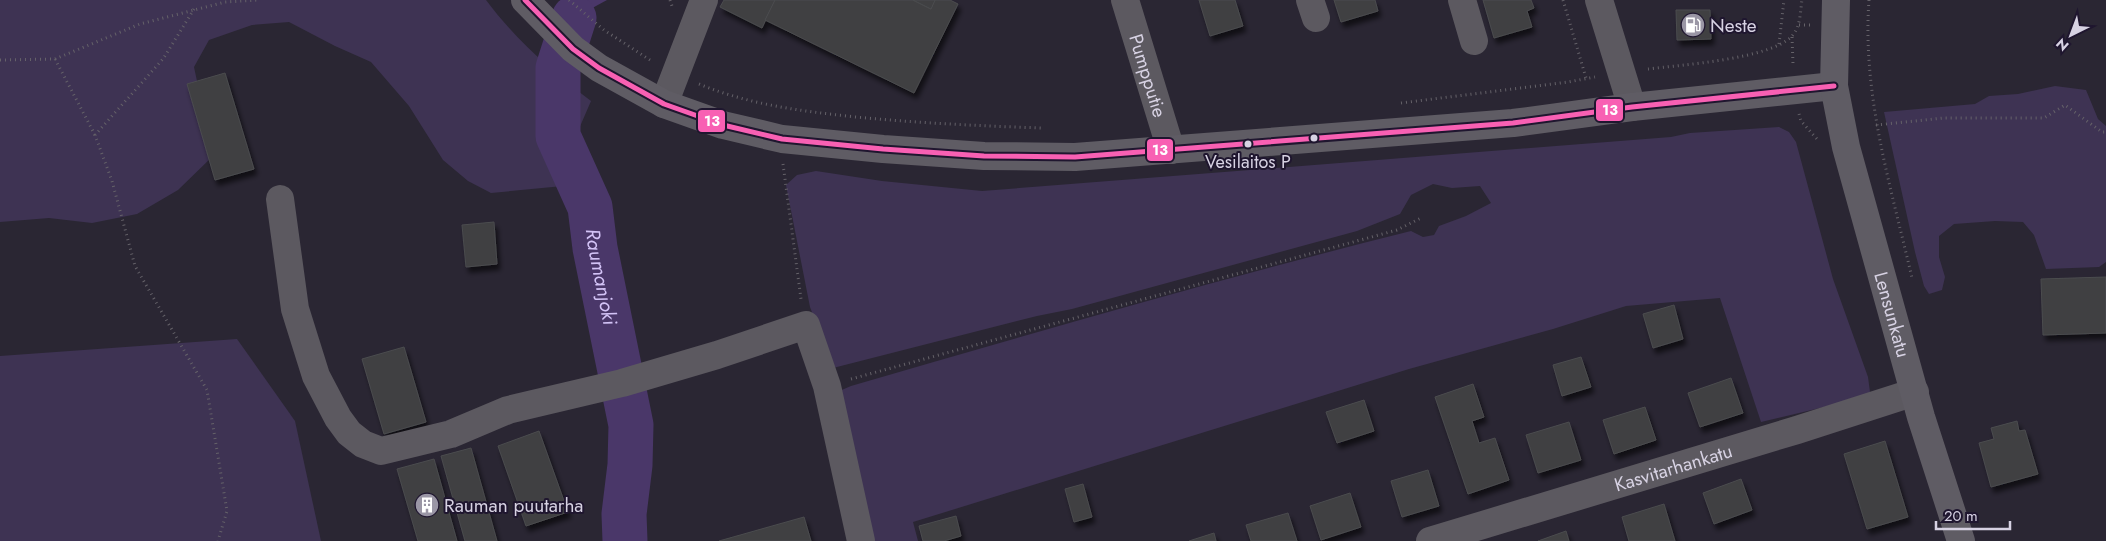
<svg xmlns="http://www.w3.org/2000/svg" width="2106" height="541" font-family="Jost,sans-serif">
<style>
.green{fill:#3e3353}
.water{fill:#4a3769}
.lines{fill:none;stroke-linecap:round;stroke-linejoin:round}
.river{stroke:#4a3769;stroke-width:45}
.building{fill:#3f3f42;stroke:#4b4c4e;filter:url(#shadow)}
.path{stroke:#656269;stroke-width:3;stroke-dasharray:1 4;stroke-linecap:butt}
.minor{stroke:#5c5960;stroke-width:28}
.major{stroke:#5f5c64;stroke-width:28}
.bus-1-casing{stroke:#1f162f;stroke-width:9}
.bus-1{stroke:#f860b3;stroke-width:5}
.bus-dot{fill:#d7d2e3;stroke:#1f162f;stroke-width:2}
.labels{text-anchor:middle;dominant-baseline:central;stroke-width:4;stroke-linejoin:round;paint-order:stroke}
.bus-label{font-size:18px;fill:#d7d2e3;stroke:#1f162f}
.poi-label{font-size:19px;fill:#d7d2e3;stroke:#1f162f;text-anchor:start}
.street-label{font-size:19px;fill:#d7d2e3;stroke:#1f162f}
.water-label{font-size:20px;font-style:italic;fill:#d3c3f6;stroke:#1f162f}
.line-badge{stroke:#1f162f;stroke-width:2}
.badge-label{font-size:14px;text-anchor:middle;font-weight:bold;fill:#fff}
</style>
<defs>
<filter id="shadow"><feDropShadow dx="3" dy="5.5" stdDeviation="2.5" flood-color="#0009"/></filter>
</defs>
<rect width="100%" height="100%" fill="#2a2633"/>
<g class="green">
<path d="M0,0H486C516,40 551,71 591,101L572,145L571,180L563,186L491,193L468,181L443,160L409,106L371,62L335,46L289,22L252,25L209,40L194,67L213,156L178,190L137,214L92,223L49,218L0,222Z"/>
<path d="M2055,86L2086,90L2098,119L2106,126V262L2099,267L2046,269L2034,235L2023,222L1995,221L1954,224L1939,236V257L1945,277L1942,290L1929,294L1924,286L1915,252L1884,112L1975,104L1989,96L2018,94Z"/>
<path d="M1779,127L1789,132L1796,142L1833,279L1868,377L1870,392L1862,398L1761,422L1720,298L1626,306L1553,329L1409,369L913,522L918,541H870L837,392L851,386C1037,332 1223,278 1411,231L1423,237L1434,235L1439,226L1466,216L1491,203L1480,186L1452,188L1433,184L1411,195L1400,214L1357,231L1072,309L1037,316L833,368L810,307L786,185L797,175L816,171L882,181L982,191L1671,137L1690,133Z"/>
<path d="M237,339L295,421L321,541H0V356Z"/>
</g>
<path class="water" d="M570,0H607L574,18Z"/>
<g class="lines">
<path class="river" id="s1" d="M574,18L558,68V136L590,207L595,248L631,425L630,465L624,514L625,541"/>
</g>
<g class="building">
<path d="M724,0H775L762,28L720,7Z"/>
<path d="M775,0H913L931,9L935,0H950L958,4L914,93L765,20Z"/>
<path d="M913,0H935L931,9Z"/>
<path d="M1199,0H1235L1243,26L1210,36Z"/>
<path d="M1334,0H1375L1378,11L1341,22Z"/>
<path d="M1483,0H1531L1534,8L1527,11L1532,27L1494,38Z"/>
<path d="M1676,10H1710L1711,39L1677,40Z"/>
<path d="M225,73L254,169L215,180L187,84Z"/>
<path d="M494,222L497,264L466,267L462,225Z"/>
<path d="M2106,277V333L2043,335L2041,279Z"/>
<path d="M1674,305L1683,339L1653,348L1643,314Z"/>
<path d="M404,347L426,422L384,434L362,359Z"/>
<path d="M1581,357L1591,387L1562,396L1553,365Z"/>
<path d="M1731,378L1743,413L1700,427L1688,393Z"/>
<path d="M1473,384L1484,417L1472,421L1479,443L1495,438L1509,480L1468,494L1435,397Z"/>
<path d="M1364,400L1374,431L1337,443L1326,412Z"/>
<path d="M1645,407L1656,440L1614,454L1603,420Z"/>
<path d="M2017,421L2019,431L2025,430L2038,474L1991,487L1979,443L1994,439L1991,428Z"/>
<path d="M1569,422L1581,460L1538,473L1526,435Z"/>
<path d="M539,431L568,512L526,526L498,446Z"/>
<path d="M1885,441L1908,517L1867,529L1844,454Z"/>
<path d="M471,448L497,541H465L441,456Z"/>
<path d="M434,459L457,541H418L397,469Z"/>
<path d="M1428,470L1439,506L1402,517L1391,481Z"/>
<path d="M1741,479L1752,510L1714,524L1703,493Z"/>
<path d="M1083,484L1092,517L1074,522L1065,489Z"/>
<path d="M1350,493L1361,527L1321,540L1310,506Z"/>
<path d="M1664,504L1675,541H1629L1622,517Z"/>
<path d="M1288,513L1297,541H1251L1246,525Z"/>
<path d="M956,516L961,536L944,541H923L919,526Z"/>
<path d="M804,517L811,541H719Z"/>
<path d="M1566,531L1569,541H1538Z"/>
<path d="M1214,533L1216,541H1189Z"/>
</g>
<g class="lines">
<g class="path">
<path d="M569,0L604,30L653,62"/>
<path d="M670,0L673,9"/>
<path d="M1563,0L1586,78"/>
<path d="M1869,0C1862,95 1891,187 1912,278"/>
<path d="M194,9L163,59L95,135L112,181L135,266L207,390L227,511L218,541"/>
<path d="M1799,25H1811"/>
<path d="M1792,37L1793,64"/>
<path d="M1779,44L1784,0"/>
<path d="M55,59L95,135"/>
<path d="M0,60L55,59L140,24L225,2L258,0"/>
<path d="M1648,69C1680,65 1771,59 1792,36C1801,26 1800,12 1802,0"/>
<path d="M699,84C750,105 801,111 856,117C918,123 980,126 1043,128"/>
<path d="M1401,103L1568,82L1595,77"/>
<path d="M1799,114L1801,121L1817,139"/>
<path d="M1876,125L1944,118H2044L2065,105L2102,132H2106"/>
<path d="M783,164L801,299"/>
<path d="M851,379L1397,230L1421,218"/>
</g>
<g class="minor">
<path id="s2" d="M1125,0L1171,150"/>
<path d="M1310,0L1316,18"/>
<path d="M1462,0L1474,41"/>
<path d="M1599,0L1632,107"/>
<path d="M664,104L704,0"/>
<path d="M280,199L295,309L316,376L338,418L349,433L363,444L381,451L451,434L508,410L622,383L717,355L806,325L827,386L861,541"/>
<path id="s3" d="M1430,541L1797,430L1915,392"/>
</g>
<g class="major">
<path d="M525,0L573,49L599,68L664,104L723,125L782,139L883,149L984,156L1075,157L1513,123L1632,107L1834,86"/>
<path id="s4" d="M1836,0L1834,86L1846,147L1921,417L1961,541"/>
</g>
<g class="bus-1-casing">
<path id="bus-1" d="M525,0L573,49L599,68L664,104L723,125L782,139L883,149L984,156L1075,157L1513,123L1632,107L1834,86"/>
</g>
<use href="#bus-1" class="bus-1"/>
</g>
<defs>
<g id="fuel-disc" transform="scale(1.25)"><circle r="9.5" fill="#9a96a5" stroke="#1f162f"/><path d="M-5.5-6h7V0h2V4h1.3V-2.5L3-4.5l.8-.8L6-3V5H2.5V1h-1V6h-7ZM-4.2-4.7v3.2H.2V-4.7Z" fill="#fff"/></g>
<g id="building-disc" transform="scale(1.25)"><circle r="9.5" fill="#9a96a5" stroke="#1f162f"/><path d="M-4-6H4V6H1V3H-1V6H-4ZM-2.5-4.3h1.7v1.8h-1.7ZM.8-4.3h1.7v1.8H.8ZM-2.5-1h1.7V.8h-1.7ZM.8-1h1.7V.8H.8Z" fill="#fff"/></g>
</defs>
<g fill-rule="evenodd">
<use href="#fuel-disc" x="1693" y="25"/>
<use href="#building-disc" x="427" y="505"/>
</g>
<g class="bus-dot">
<circle cx="1314" cy="138" r="4.5"/>
<circle cx="1248" cy="144" r="4.5"/>
</g>
<g class="labels">
<g class="bus-label">
<text x="1248" y="162">Vesilaitos P</text>
</g>
<g class="poi-label">
<text x="1710" y="25">Neste</text>
<text x="444" y="505">Rauman puutarha</text>
</g>
<g class="street-label">
<text stroke="none"><textPath href="#s2" startOffset="79">Pumpputie</textPath></text>
<text stroke="none"><textPath href="#s4" startOffset="322">Lensunkatu</textPath></text>
<text stroke="none"><textPath href="#s3" startOffset="254">Kasvitarhankatu</textPath></text>
</g>
<g class="water-label">
<text stroke="none"><textPath href="#s1" startOffset="269">Raumanjoki</textPath></text>
</g>
</g>
<g class="line-badge">
<rect x="1595" y="98" width="29" height="24" rx="5" fill="#f860b3"/>
<rect x="697" y="109" width="29" height="24" rx="5" fill="#f860b3"/>
<rect x="1146" y="138" width="28" height="24" rx="5" fill="#f860b3"/>
</g>
<g class="badge-label">
<text x="1610" y="115">13</text>
<text x="712" y="126">13</text>
<text x="1160" y="155">13</text>
</g>
<g transform="translate(2071 35) rotate(222)" stroke="#1f162f" stroke-width="4" paint-order="stroke">
<path d="M0-4L9 19L0 12L-9 19Z" fill="#d7d2e3"/>
<text y="-8" font-size="14" font-weight="bold" text-anchor="middle" fill="#d7d2e3">N</text>
</g>
<path d="M1936 521v8h74v-8" fill="none" stroke="#d7d2e3" stroke-width="2.5"/>
<text x="1944" y="521" font-size="15" fill="#d7d2e3" stroke="#1f162f" stroke-width="4" paint-order="stroke">20 m</text>
</svg>
